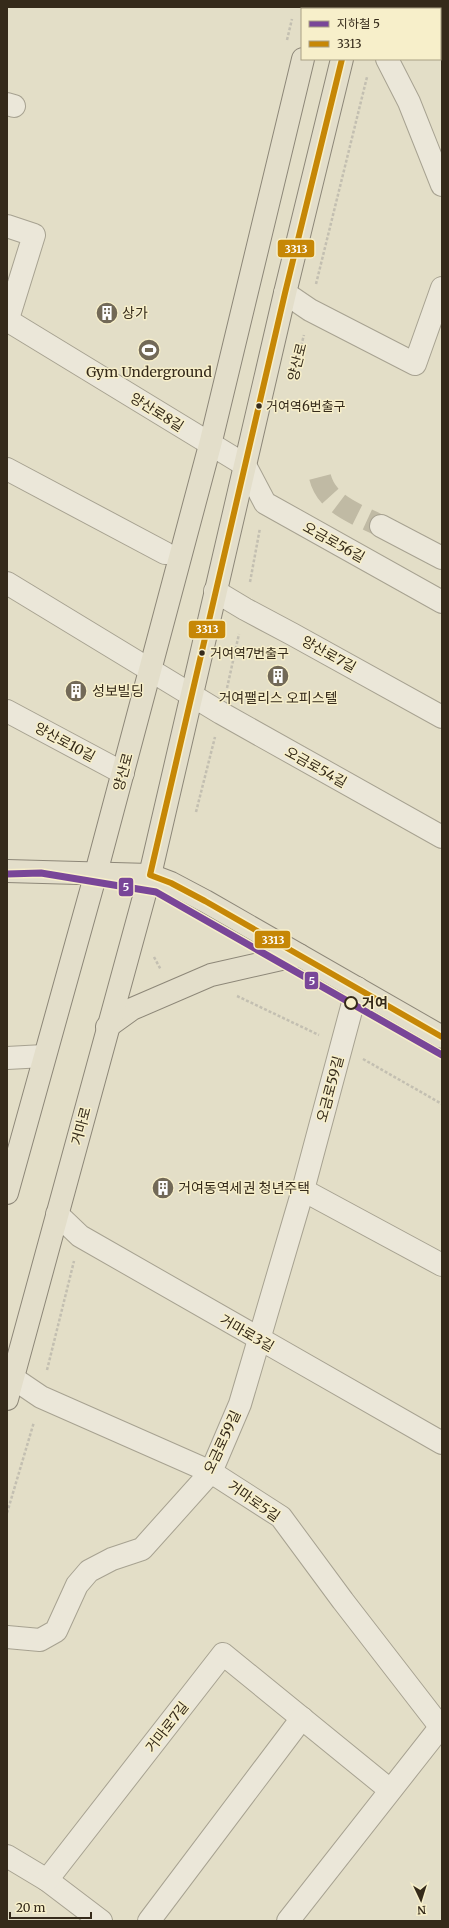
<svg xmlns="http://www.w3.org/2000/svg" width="449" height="1928" font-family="Merriweather,'Noto Sans KR',serif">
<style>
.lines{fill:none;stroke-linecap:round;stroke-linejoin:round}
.minor-tunnel{stroke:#c0baa4;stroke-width:22;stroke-dasharray:22 11;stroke-linecap:butt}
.minor-casing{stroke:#a7a291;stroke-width:24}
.major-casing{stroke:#8d8778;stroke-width:24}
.path{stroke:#c3bfb1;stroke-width:2.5;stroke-dasharray:3 2;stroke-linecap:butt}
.minor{stroke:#ebe7d9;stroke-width:22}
.major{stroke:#e3deca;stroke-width:22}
.bus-1-casing{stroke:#f7efca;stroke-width:9}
.bus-1{stroke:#c68706;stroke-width:6}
.metro-1-casing{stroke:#f7efca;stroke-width:10}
.metro-1{stroke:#794698;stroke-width:7}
.bus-dot{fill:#352a1a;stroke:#f7efca;stroke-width:1.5}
.stop-dot{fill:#f7efca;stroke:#352a1a;stroke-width:2}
.labels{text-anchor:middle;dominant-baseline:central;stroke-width:3;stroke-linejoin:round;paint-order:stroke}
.bus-label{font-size:13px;fill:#352a1a;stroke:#f7efca;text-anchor:start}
.poi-label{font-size:14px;fill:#352a1a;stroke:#f7efca;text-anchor:start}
.street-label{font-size:14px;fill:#352a1a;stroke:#f7efca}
.stop-label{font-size:14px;font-weight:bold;fill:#352a1a;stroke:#f7efca;text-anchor:start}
.line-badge{stroke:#f7efca;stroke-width:1.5}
.badge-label{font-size:11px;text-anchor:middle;font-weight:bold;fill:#fff}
</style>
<rect width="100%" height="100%" fill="#e3dec7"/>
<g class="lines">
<path class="minor-tunnel" d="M320,477C327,505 357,514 381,526"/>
<g class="minor-casing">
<g id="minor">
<path d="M387,59L409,102L442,185"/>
<path d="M7,104L14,106"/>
<path d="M7,226L34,235L7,322"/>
<path d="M285,293L310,310L415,364L442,288"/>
<path d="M7,320L245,465L265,503L442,602"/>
<path d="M7,469L165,553"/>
<path d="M381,526L442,558"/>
<path d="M7,583L221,713L442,837"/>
<path d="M215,591L245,609L292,634L442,717"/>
<path d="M7,711L123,773"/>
<path d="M7,1058L44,1056"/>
<path d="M303,1190L442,1265"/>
<path d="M57,1214L80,1236L442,1443"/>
<path d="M13,1378L41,1397L211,1472L281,1517L343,1601L442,1729"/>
<path d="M7,1637L40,1640L56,1631L77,1585L89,1571L112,1559L142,1549L211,1472L240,1404L303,1190L357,988"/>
<path d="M7,1856L47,1880L101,1921"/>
<path d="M47,1880L223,1654L390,1790"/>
<path d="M149,1921L302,1718"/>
<path d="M288,1921L442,1725"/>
</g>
</g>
<g class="major-casing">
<g id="major">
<path d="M315,9L316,7"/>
<path d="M354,9L355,7"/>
<path d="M7,871L150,875L171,883L205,901L442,1037"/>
<path d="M107,1027L132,1009L211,975L299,955"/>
<path d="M7,1193L96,873L210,445L303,59"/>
<path d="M7,1399L150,875L285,293L342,59"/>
</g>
</g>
<g class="path">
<path d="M385,9V7"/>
<path d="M287,40L292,19"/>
<path d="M316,284L367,77"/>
<path d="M296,365L304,335"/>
<path d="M250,582L260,528"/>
<path d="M227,688L239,634"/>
<path d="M196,812L215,737"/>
<path d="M154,957L161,970"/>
<path d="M237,996L319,1035"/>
<path d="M363,1059L442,1104"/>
<path d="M47,1370L74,1261"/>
<path d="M7,1513L34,1422"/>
</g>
<use href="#minor" class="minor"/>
<use href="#major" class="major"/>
<g class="bus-1-casing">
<path id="bus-1" d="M342,59L285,293L150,875L171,883L205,901L442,1037"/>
</g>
<use href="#bus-1" class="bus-1"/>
<g class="metro-1-casing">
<path id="metro-1" d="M7,874L41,873L156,892L442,1055"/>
</g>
<use href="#metro-1" class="metro-1"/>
</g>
<defs>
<g id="building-disc" transform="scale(1.15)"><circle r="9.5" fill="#726957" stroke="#f7efca"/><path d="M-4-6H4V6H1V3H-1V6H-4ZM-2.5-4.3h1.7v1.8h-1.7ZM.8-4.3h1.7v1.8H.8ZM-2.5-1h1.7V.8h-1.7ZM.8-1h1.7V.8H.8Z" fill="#fff"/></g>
<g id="stadium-disc" transform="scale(1.15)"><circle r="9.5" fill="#726957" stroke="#f7efca"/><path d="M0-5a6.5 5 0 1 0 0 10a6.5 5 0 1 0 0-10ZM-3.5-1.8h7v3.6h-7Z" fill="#fff"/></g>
</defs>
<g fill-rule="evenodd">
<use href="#building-disc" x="107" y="313"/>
<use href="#stadium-disc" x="149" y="350"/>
<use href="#building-disc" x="278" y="676"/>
<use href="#building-disc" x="76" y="691"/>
<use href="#building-disc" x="163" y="1188"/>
</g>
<g class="bus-dot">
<circle cx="259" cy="406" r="3.5"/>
<circle cx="202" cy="653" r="3.5"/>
</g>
<circle class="stop-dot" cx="351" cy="1003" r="6"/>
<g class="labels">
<g class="bus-label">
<text x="266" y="406">거여역6번출구</text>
<text x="210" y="653">거여역7번출구</text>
</g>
<g class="poi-label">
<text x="122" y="313">상가</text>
<text x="149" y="372" text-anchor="middle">Gym Underground</text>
<text x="92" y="691">성보빌딩</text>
<text x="278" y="698" text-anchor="middle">거여팰리스 오피스텔</text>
<text x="178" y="1188">거여동역세권 청년주택</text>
</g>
<g class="street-label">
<text transform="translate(297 362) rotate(-76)">양산로</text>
<text transform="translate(157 412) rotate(32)">양산로8길</text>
<text transform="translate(334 542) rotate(29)">오금로56길</text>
<text transform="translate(329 654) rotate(29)">양산로7길</text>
<text transform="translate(65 742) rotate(28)">양산로10길</text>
<text transform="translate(316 767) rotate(29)">오금로54길</text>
<text transform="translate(123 772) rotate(-75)">양산로</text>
<text transform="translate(330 1089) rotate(-75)">오금로59길</text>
<text transform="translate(81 1126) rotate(-75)">거마로</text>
<text transform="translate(247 1333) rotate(30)">거마로3길</text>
<text transform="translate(222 1442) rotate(-65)">오금로59길</text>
<text transform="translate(254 1501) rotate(35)">거마로5길</text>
<text transform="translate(167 1727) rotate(-52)">거마로7길</text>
</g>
<g class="stop-label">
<text x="362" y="1003">거여</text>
</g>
</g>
<g class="line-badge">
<rect x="277" y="239" width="38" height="19" rx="4" fill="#c68706"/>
<rect x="188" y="620" width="38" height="19" rx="4" fill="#c68706"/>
<rect x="118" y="877" width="16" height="20" rx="4" fill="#794698"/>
<rect x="254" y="930" width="37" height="19" rx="4" fill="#c68706"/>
<rect x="304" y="971" width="15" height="19" rx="4" fill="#794698"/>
</g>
<g class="badge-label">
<text x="296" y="253">3313</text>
<text x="207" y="633">3313</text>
<text x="126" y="891">5</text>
<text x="273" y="944">3313</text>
<text x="312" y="985">5</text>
</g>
<rect width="449" height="1928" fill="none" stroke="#352a1a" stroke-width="16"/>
<rect x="301" y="8" width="140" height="52" fill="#f7efca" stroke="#a9a084"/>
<rect x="309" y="21" width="20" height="6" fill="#794698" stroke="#a9a084"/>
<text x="337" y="28" font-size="12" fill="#352a1a">지하철 5</text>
<rect x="309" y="41" width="20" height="6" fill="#c68706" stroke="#a9a084"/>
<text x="337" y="48" font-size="12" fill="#352a1a">3313</text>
<g transform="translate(421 1900) rotate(176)" stroke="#f7efca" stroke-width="3" paint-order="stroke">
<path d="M0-3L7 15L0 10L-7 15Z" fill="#352a1a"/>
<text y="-6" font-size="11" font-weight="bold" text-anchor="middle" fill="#352a1a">N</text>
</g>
<path d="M10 1912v6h81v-6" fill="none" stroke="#352a1a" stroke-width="2"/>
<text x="16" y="1912" font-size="12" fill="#352a1a" stroke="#f7efca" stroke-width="3" paint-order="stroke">20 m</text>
</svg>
